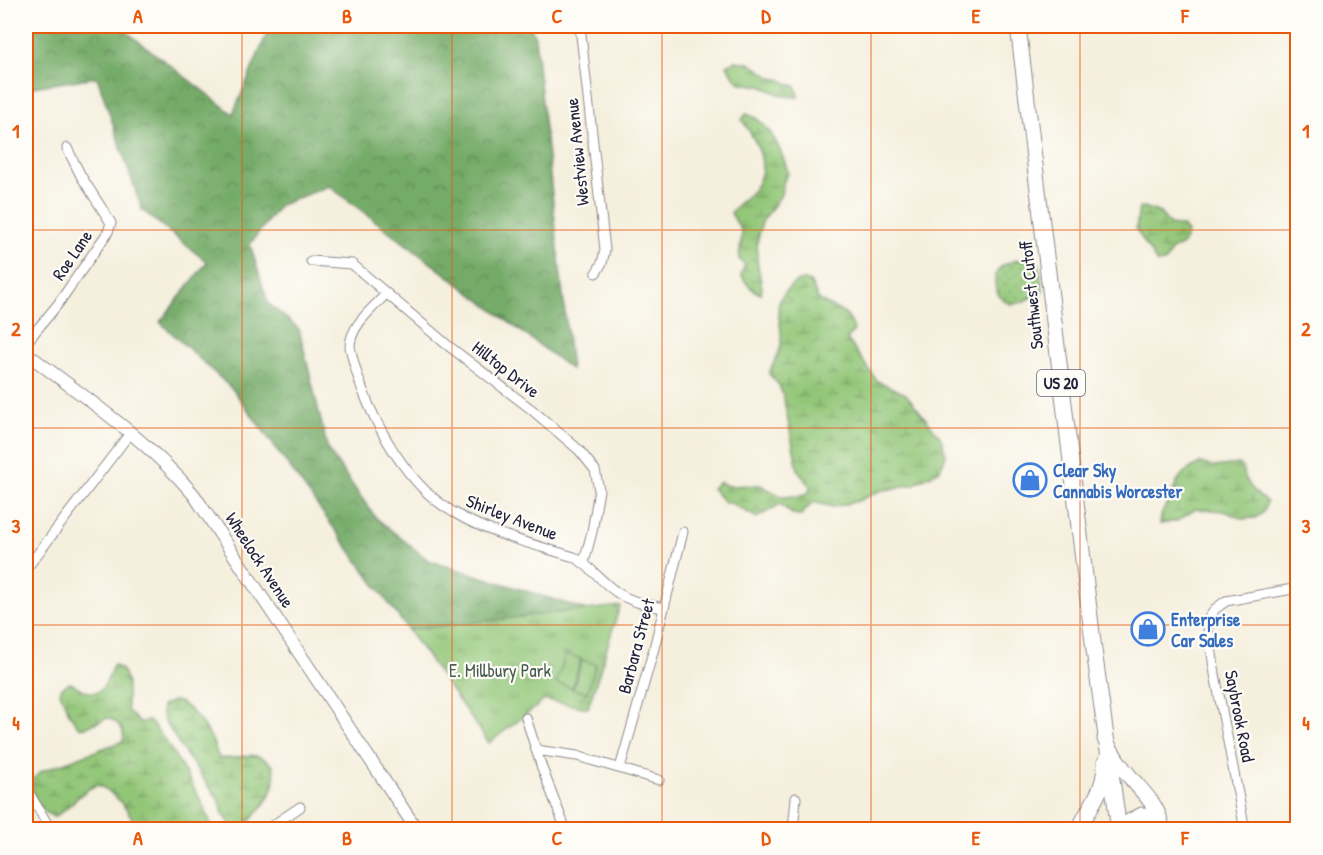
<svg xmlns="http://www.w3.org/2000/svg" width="1323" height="855" font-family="'Patrick Hand',sans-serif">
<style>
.grass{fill:url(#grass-dots);stroke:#5a7459;stroke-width:1.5}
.forest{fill:url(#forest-crowns);stroke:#4c6652;stroke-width:1.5}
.wetland{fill:url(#wetland-marsh);stroke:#5a7459;stroke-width:1.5}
.park{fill:url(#park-tufts);stroke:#5a7459;stroke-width:1.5}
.pitch{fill:#92c677;stroke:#5a7459;stroke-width:1.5}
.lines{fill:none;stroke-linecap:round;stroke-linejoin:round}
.minor-casing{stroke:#8c888c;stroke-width:11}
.tertiary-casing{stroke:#8c888c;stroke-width:14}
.primary-casing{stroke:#8c888c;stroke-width:17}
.trunk-casing{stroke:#8c888c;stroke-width:17}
.minor{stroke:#fff;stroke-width:9}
.tertiary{stroke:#fff;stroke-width:12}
.primary{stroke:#fff;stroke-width:15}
.trunk{stroke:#fff;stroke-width:15}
.grid{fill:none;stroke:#e8590c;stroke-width:1.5;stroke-opacity:0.55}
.labels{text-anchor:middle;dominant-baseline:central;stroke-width:4.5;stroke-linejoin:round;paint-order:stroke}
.shield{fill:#fdfcf7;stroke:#646373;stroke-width:1.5}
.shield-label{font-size:16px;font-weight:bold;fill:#22223b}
.street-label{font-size:18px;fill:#22223b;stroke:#fdfcf7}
.shop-label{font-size:18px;font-weight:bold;fill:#366cbe;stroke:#fdfcf7;text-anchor:start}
.park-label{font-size:18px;fill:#495b50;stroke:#fdfcf7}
.neatline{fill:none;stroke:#e8590c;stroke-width:2}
.grid-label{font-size:20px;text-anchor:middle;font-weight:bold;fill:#e8590c}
</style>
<defs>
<pattern id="grass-dots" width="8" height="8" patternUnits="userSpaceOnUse" patternTransform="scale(1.5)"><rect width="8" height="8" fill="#92c677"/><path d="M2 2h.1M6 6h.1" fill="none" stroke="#77a063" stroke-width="1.8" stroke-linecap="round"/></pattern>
<pattern id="forest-crowns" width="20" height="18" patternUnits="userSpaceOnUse" patternTransform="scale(1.5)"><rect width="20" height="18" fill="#75ab68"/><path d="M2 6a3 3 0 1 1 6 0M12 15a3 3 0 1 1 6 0" fill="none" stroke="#608b57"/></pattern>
<pattern id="wetland-marsh" width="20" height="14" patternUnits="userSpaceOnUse" patternTransform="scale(1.5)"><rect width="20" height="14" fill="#92c677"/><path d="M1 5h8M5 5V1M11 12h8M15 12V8" fill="none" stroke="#77a063"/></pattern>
<pattern id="park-tufts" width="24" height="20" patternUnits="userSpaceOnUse" patternTransform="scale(1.5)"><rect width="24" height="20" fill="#92c677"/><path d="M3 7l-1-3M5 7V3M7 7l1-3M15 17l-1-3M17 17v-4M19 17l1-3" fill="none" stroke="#77a063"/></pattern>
</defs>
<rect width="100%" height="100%" fill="#fdfcf7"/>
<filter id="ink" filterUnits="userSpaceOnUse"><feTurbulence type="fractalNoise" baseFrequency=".0167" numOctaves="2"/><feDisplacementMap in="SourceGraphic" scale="12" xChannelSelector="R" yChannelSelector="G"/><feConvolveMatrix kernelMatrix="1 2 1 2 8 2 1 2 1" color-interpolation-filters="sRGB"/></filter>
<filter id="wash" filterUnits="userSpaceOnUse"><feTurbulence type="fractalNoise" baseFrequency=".008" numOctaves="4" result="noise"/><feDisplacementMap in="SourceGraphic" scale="24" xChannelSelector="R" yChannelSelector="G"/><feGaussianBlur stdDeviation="1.35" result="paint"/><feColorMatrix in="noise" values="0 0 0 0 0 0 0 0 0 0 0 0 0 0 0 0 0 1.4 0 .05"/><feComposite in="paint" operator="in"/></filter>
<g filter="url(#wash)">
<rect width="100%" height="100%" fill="#f5efdd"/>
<path class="grass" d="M1017,260L1036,261L1039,263L1043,290L1040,293C1033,297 1022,303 1014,304C997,304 989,279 1000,268C1004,263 1011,262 1017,260Z"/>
<path class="forest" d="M26,26H119L233,114L270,26H530L535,37L571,369L329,186L280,205L250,244L268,303L299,329L328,450L375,517L428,560L587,610L408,630L234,391L160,322L207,262L142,210L97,77L26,88Z"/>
<g class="wetland">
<path d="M735,61L750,63L772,78L779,79L795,86L797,90L798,97L783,96L761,86L740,83L731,73L727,65Z"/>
<path d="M746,114C769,120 782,151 788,173L783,183L781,195L762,222L757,243V260L762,288L761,294C753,291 744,282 741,274L745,265L739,259L742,232L731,213C737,203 747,198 754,189C772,166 756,140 742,120Z"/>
<path d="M1144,207L1160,213L1170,225L1183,227L1187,232C1185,244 1183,247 1172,249L1165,262L1157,263L1136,229L1139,208Z"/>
<path d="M804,280L810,282C814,287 815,295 819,299C833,312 847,306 854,330L847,339L877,381L906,394L941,438L946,456L940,470L914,484L880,491L858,501L833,507L813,502L801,515L792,514L780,504L757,518L731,503H725L712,488L720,482L727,486L760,485L783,497L806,495L811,488L798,470L783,396L779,385L769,374C773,362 780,355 781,343C784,320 769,307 788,289C794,283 796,281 804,280Z"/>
<path d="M1200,463L1214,467L1239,464L1242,467C1246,484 1253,492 1267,502L1263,513L1255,518L1243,519L1224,511L1196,509L1177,521L1160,524C1160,513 1165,508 1170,498C1179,477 1179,474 1200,463Z"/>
<path d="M114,664C132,674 126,693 127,710L139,723L148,720C165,735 208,808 212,829H136C132,812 114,792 98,785C81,789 70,809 54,817C40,812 29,793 33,779L42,771L123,741C126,729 118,723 109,718C98,719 89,730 79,727L70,715L60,692L62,687L70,683C76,685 83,691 89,692C106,696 108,674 114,664Z"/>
<path d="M173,701C187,701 206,727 212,740C215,746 216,752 219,758C242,761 254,746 273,766C281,791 257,814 241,829H234L223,814L219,800L179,745C174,732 159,720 162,706Z"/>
</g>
<path class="park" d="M620,606L588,708L545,700L489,743L408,630Z"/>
<g class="pitch">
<path d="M566,654L581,659L572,688L556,683Z"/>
<path d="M582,660L596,664L587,693L573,689Z"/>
</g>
</g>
<g filter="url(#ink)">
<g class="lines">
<g class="minor-casing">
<g id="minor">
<path d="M580,26L605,250L602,263L596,273"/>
<path d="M311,261L352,264L446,344L531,409L579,450L595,470L599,490L592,532L584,562"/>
<path d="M386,294C372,309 350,326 350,347C362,404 401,482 453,512C489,534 533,544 574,557C591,566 602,583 618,593C631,602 648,605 663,608"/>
<path d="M26,343L58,304L108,232L111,223L81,176L67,148"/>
<path d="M26,569L131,432"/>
<path d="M526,718L542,768L566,830"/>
<path d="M536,750L577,756L659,780"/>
<path d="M620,768L653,652L683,532"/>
<path d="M26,788L51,830"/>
<path d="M266,830L300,807"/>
<path d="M793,830L796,798"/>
<path d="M1245,830L1215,674L1207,621L1215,609L1226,601L1298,588"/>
</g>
</g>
<g class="tertiary-casing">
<path id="tertiary" d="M26,353C84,397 146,438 194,495L417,830"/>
</g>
<g class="primary-casing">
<path id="primary" d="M1018,26L1094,650L1119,830"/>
</g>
<g class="trunk-casing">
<g id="trunk">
<path d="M1105,739C1112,753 1121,767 1131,778C1146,796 1159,806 1162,830"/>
<path d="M1079,830C1090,803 1105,793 1105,762"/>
<path d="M1122,830L1129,822L1142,815L1151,817L1161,830"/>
</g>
</g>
<use href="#minor" class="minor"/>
<use href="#tertiary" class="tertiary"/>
<use href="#primary" class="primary"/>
<use href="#trunk" class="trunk"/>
</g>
</g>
<path class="grid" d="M242,26V830M452,26V830M662,26V830M871,26V830M1080,26V830M26,230H1298M26,428H1298M26,625H1298"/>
<defs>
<g id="shop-ring" transform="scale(1.725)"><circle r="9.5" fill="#fdfcf7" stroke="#3f7fe0" stroke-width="1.5"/><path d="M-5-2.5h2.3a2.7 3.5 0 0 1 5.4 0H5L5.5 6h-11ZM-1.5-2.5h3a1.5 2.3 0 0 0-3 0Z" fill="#3f7fe0"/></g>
</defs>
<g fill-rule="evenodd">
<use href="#shop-ring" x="1030" y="480"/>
<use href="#shop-ring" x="1148" y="629"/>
</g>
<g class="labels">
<rect class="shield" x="1037" y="370" width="48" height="26" rx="4.5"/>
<g class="shield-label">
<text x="1061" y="383">US 20</text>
</g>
<g class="street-label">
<text transform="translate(577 152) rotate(-96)">Westview Avenue</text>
<text transform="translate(72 255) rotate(-56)">Roe Lane</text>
<text transform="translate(1031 295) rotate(-96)">Southwest Cutoff</text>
<text transform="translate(506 369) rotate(38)">Hilltop Drive</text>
<text transform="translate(512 517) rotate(21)">Shirley Avenue</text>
<text transform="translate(260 560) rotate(57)">Wheelock Avenue</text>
<text transform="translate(636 646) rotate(-75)">Barbara Street</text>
<text transform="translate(1240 716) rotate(79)">Saybrook Road</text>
</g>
<g class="shop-label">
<text x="1053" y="470">Clear Sky<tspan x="1053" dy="21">Cannabis Worcester</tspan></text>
<text x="1171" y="619">Enterprise<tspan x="1171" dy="21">Car Sales</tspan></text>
</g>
<g class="park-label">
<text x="500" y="670">E. Millbury Park</text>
</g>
</g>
<rect width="1323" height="855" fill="none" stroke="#fdfcf7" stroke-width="66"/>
<rect x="33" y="33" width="1257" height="789" class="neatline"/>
<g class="grid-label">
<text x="138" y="23">A</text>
<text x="347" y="23">B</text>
<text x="557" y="23">C</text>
<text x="766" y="23">D</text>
<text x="976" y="23">E</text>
<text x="1185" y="23">F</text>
<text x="16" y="138">1</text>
<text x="1306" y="138">1</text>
<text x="16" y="336">2</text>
<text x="1306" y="336">2</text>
<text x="16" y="533">3</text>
<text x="1306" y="533">3</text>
<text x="16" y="730">4</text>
<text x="1306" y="730">4</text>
<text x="138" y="845">A</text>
<text x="347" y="845">B</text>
<text x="557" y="845">C</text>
<text x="766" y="845">D</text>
<text x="976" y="845">E</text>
<text x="1185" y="845">F</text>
</g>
</svg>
